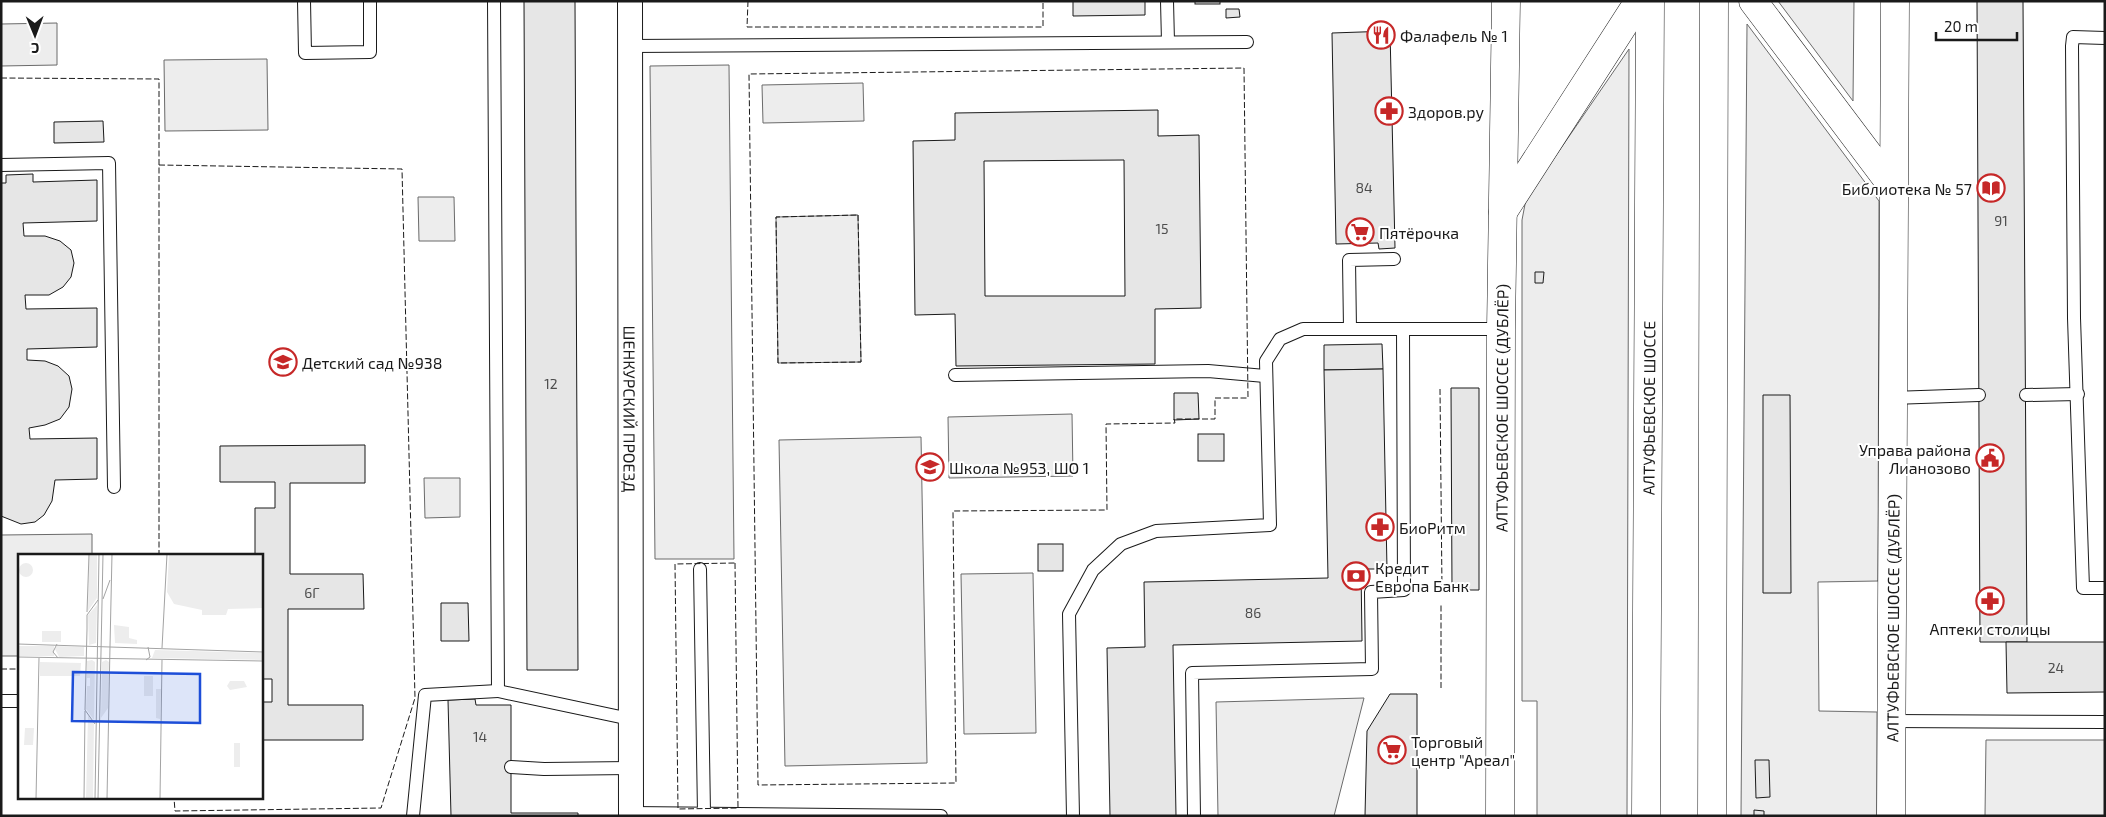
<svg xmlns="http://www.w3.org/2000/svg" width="2106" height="817" font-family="'Exo 2',sans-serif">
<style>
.green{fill:#ededed;stroke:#6a6a6a}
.building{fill:#e6e6e6;stroke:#1a1a1a;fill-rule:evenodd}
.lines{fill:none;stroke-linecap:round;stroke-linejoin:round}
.lane-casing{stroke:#1a1a1a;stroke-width:14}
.street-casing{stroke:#1a1a1a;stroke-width:26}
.secondary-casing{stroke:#1a1a1a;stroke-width:29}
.primary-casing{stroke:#1a1a1a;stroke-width:29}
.lane{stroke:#fff;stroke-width:12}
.street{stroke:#fff;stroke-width:24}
.secondary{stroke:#fff;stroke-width:28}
.primary{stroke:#fff;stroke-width:28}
.fence{stroke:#1a1a1a;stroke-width:1;stroke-dasharray:6 2.5;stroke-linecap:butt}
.labels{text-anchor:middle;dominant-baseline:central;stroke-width:4;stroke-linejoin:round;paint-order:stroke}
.number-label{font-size:14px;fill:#4d4d4d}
.poi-label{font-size:16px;fill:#1a1a1a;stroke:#fff;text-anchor:start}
.street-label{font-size:16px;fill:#1a1a1a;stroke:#fff}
.inset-road{fill:none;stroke:#a3a3a3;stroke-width:1}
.view{fill:#1d4ed8;fill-opacity:0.15;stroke:#1d4ed8;stroke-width:2.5}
.inset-edge{fill:none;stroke:#1a1a1a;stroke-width:2.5}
</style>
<rect width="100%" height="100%" fill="#fff"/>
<g class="green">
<path d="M1778,1H1854L1853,101Z"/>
<path d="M57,23V65L1,66V24Z"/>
<path d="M1747,24L1879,201L1878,581L1818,582L1819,711L1877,712V816H1741Z"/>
<path d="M1629,49L1627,816H1537V701H1522V220L1526,199Z"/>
<path d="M267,59L268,130L165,131L164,60Z"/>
<path d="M729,65L734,559H655L650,66Z"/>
<path d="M863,83L864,121L763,123L762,85Z"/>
<path d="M418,197H454L455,241H419Z"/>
<path d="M858,215L861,362L778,363L776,217Z"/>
<path d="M1072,414L1073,476L949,478L948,417Z"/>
<path d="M921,437L927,763L785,766L779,440Z"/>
<path d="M424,478H460V517L425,518Z"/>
<path d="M92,534V556H19V656H1V535Z"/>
<path d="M1033,573L1036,733L964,734L961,574Z"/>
<path d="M1364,698L1334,816H1218L1216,702Z"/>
<path d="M1986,740H2105V816H1985Z"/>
</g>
<g class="building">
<path d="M524,1H575L578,670H527Z"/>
<path d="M1073,1H1145V15L1073,16Z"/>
<rect x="1195" y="1" width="25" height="3"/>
<path d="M1977,1H2023L2027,642H1980Z"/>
<path d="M1226,9H1239L1240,17L1226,18Z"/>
<path d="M1390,31L1395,248L1379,249L1378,243L1336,244L1332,33Z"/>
<path d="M1158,110V136L1199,135L1201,308L1155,309V364L956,366L955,314L915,315L913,141L955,140V113ZM1124,160L1125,296H985L984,161Z"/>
<path d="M103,121L104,142L54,143V122Z"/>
<path d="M33,174V182L97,180V221L23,223L24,236H45L60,241L71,250L74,263L71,277L63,287L49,295H25L26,309L97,308V347L27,349V360L45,361L58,366L69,376L72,389L69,407L60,419L45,425L29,428L30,439L97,438V479L55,480L52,501L44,515L35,522L21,524L1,516V183H6V175Z"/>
<path d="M1535,272H1544L1543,283H1535Z"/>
<path d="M1382,344L1383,369L1324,370V345Z"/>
<path d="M1383,369L1387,569H1361L1362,641L1173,645L1176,816H1110L1107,648L1145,647L1144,582L1328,578L1324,370Z"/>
<path d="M1451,388H1479V590H1452Z"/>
<path d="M1174,393H1198L1199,419L1174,420Z"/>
<path d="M1763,395H1790L1791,593H1763Z"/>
<rect x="1198" y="434" width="26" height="27"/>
<path d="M365,445V483H290V574H363L364,609H288V705H363V740H261V702H272V679H261V556H255V508H275V482H220V446Z"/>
<rect x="1038" y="544" width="25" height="27"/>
<path d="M441,603H468L469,641H441Z"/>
<path d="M2006,642H2105V692L2007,693Z"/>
<path d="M1390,694H1417V816H1365L1367,731Z"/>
<path d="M475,699L476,705H511V813H578V816H451L448,700Z"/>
<path d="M1755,760H1769L1770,797L1756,798Z"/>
<path d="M1754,810L1764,811V816H1754Z"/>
</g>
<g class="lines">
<g class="lane-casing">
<g id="lane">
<path d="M304,1L305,53L370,52V1"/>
<path d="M494,1L498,691L630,719"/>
<path d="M1167,1L1168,42"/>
<path d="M2105,38L2073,37L2072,46L2074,318L2083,588H2105"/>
<path d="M630,46L1247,42"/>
<path d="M1,165L109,163L114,487"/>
<path d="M1350,329L1349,260L1394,259"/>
<path d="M955,375L1208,371L1265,376"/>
<path d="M2026,395L2078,394"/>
<path d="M1892,398L1979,395"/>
<path d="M700,569L704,813"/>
<path d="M1,701H19"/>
<path d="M1891,721L2105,722"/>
<path d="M511,767L544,769L630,768"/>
<path d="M631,813L941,816"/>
<path d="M413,816L425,695L498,691"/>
<path d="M1073,816L1069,614L1093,570L1121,544L1156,531L1270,525L1266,361L1280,339L1303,329H1501"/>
<path d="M1194,816L1192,673L1372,669L1371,592L1404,590L1403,329"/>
</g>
</g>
<g class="street-casing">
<g id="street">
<path id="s1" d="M630,1L631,816"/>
</g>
</g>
<g class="secondary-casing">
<g id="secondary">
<path d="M1753,1L1893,187"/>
<path d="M1503,212L1639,1"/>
<path id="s2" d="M1500,816L1501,329L1506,1"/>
<path id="s3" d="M1891,816L1895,1"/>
</g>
</g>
<g class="primary-casing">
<g id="primary">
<path id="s4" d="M1646,816L1650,1"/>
<path d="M1712,816L1714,1"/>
</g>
</g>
<use href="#lane" class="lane"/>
<use href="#street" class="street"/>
<use href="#secondary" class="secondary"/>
<use href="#primary" class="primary"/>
<g class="fence">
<path d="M748,1L747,27H1043V1"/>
<path d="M1244,68L1248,398H1215V419H1174L1175,423L1106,424L1107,510L953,511L956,783L758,785L749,74Z"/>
<path d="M1,78L159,79V166"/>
<path d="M858,215L861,362L778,363L776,217Z"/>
<path d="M1440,389L1442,589"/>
<path d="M159,556V165L402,169L415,698L381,808L175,811L174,798"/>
<path d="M735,563L738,808L678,809L675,564Z"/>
<path d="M1,669H19"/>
<path d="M1441,688V604"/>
</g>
</g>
<defs>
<g id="restaurant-ring" transform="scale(1.4375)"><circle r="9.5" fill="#fff" stroke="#c62828" stroke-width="1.5"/><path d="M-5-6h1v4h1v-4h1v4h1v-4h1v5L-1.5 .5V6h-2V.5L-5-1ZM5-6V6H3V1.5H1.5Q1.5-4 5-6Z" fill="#c62828"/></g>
<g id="pharmacy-ring" transform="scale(1.4375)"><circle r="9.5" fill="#fff" stroke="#c62828" stroke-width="1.5"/><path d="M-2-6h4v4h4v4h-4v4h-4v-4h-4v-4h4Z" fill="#c62828"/></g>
<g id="library-ring" transform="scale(1.4375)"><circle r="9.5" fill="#fff" stroke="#c62828" stroke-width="1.5"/><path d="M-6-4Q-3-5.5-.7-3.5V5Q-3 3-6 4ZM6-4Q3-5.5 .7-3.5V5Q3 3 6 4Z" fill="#c62828"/></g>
<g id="supermarket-ring" transform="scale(1.4375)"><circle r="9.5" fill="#fff" stroke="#c62828" stroke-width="1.5"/><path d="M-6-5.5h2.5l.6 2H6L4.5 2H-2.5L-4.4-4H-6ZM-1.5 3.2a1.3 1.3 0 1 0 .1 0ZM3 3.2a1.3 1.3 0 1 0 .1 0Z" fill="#c62828"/></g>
<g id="school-ring" transform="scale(1.4375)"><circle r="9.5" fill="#fff" stroke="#c62828" stroke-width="1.5"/><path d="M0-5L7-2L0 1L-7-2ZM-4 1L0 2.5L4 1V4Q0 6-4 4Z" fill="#c62828"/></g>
<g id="civic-ring" transform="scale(1.4375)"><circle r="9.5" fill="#fff" stroke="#c62828" stroke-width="1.5"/><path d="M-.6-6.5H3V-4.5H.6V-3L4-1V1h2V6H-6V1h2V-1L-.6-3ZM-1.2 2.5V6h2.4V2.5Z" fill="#c62828"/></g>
<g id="bank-ring" transform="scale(1.4375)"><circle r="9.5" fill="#fff" stroke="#c62828" stroke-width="1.5"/><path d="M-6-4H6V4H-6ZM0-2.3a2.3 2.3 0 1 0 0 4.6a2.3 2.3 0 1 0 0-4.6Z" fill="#c62828"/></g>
</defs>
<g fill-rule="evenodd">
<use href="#restaurant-ring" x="1381" y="35"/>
<use href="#pharmacy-ring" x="1389" y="111"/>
<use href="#library-ring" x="1991" y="188"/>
<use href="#supermarket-ring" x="1360" y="232"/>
<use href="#school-ring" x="283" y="362"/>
<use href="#civic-ring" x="1990" y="458"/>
<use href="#school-ring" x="930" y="467"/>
<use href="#pharmacy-ring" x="1380" y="527"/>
<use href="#bank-ring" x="1356" y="576"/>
<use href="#pharmacy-ring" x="1990" y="601"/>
<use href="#supermarket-ring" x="1392" y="750"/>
</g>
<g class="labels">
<g class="number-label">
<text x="1364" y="187">84</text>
<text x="2001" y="220">91</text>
<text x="1162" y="228">15</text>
<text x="551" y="383">12</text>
<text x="312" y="592">6Г</text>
<text x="1253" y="612">86</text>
<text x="2056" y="667">24</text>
<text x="480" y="736">14</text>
</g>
<g class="poi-label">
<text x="1400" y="35">Фалафель № 1</text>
<text x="1408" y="111">Здоров.ру</text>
<text x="1972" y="188" text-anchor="end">Библиотека № 57</text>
<text x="1379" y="232">Пятёрочка</text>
<text x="302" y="362">Детский сад №938</text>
<text x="1971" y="449" text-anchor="end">Управа района<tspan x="1971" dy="18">Лианозово</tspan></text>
<text x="949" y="467">Школа №953, ШО 1</text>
<text x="1399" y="527">БиоРитм</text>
<text x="1375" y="567">Кредит<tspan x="1375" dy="18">Европа Банк</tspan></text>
<text x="1990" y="628" text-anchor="middle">Аптеки столицы</text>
<text x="1411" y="741">Торговый<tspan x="1411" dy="18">центр "Ареал"</tspan></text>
</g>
<g class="street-label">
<text stroke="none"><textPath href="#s1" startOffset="408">ШЕНКУРСКИЙ ПРОЕЗД</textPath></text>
<text stroke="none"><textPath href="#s2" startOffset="408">АЛТУФЬЕВСКОЕ ШОССЕ (ДУБЛЁР)</textPath></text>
<text stroke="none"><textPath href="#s4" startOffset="408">АЛТУФЬЕВСКОЕ ШОССЕ</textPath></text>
<text stroke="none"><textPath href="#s3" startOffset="198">АЛТУФЬЕВСКОЕ ШОССЕ (ДУБЛЁР)</textPath></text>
</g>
</g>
<g transform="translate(18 554)">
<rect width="245" height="245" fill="#fff"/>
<path d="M71,0H79V44L70,57ZM151,0H245V54L210,55L208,61H184V56L156,50L149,38ZM1 16a7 7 0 1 1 14 0a7 7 0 1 1-14 0ZM79,51L78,89L71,91L70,61ZM96,71L111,73V84L119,86V90L97,89ZM24,77H43V88H24ZM0,92H36V102H0ZM39,92L66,93V102L41,103L37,95ZM137,96L245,99V106L134,104ZM74,106L77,108L76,166L68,155L69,132H72V124H69V107ZM88,106L91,108L90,154L83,164L84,108ZM22,108L63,109L62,122H22ZM126,122H135V142H126ZM212,127H226L229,133L212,136L209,132ZM138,135H143L142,165L138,164ZM70,161L76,170L75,245H68ZM7,174H16L15,191H6ZM216,189H222V213H216Z" fill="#ededed"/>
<path class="inset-road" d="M85,45L92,26M69,58L71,0M0,90L245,98M39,90L35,98L40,104M92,92L94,0M144,94L149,0M0,103L245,107M128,106L132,103L130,93M77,170L67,156L69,75V61L80,46M18,245L21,104M66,245L67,157M77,245L81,0M80,245L85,0M89,245L92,92M142,245L144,106"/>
<path class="view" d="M55,118L182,120V169L54,167Z"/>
<rect width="245" height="245" class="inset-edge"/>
</g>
<rect width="2106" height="817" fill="none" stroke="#1a1a1a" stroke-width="5"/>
<g transform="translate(35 35) rotate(179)" stroke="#ffffff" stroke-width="4" paint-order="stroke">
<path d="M0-4L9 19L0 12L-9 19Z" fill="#1a1a1a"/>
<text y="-8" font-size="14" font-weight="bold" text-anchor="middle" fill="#1a1a1a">С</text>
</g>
<path d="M1936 32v8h81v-8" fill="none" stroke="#1a1a1a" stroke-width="2.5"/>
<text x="1944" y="32" font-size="15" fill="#1a1a1a" stroke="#ffffff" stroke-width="4" paint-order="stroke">20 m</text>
</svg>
